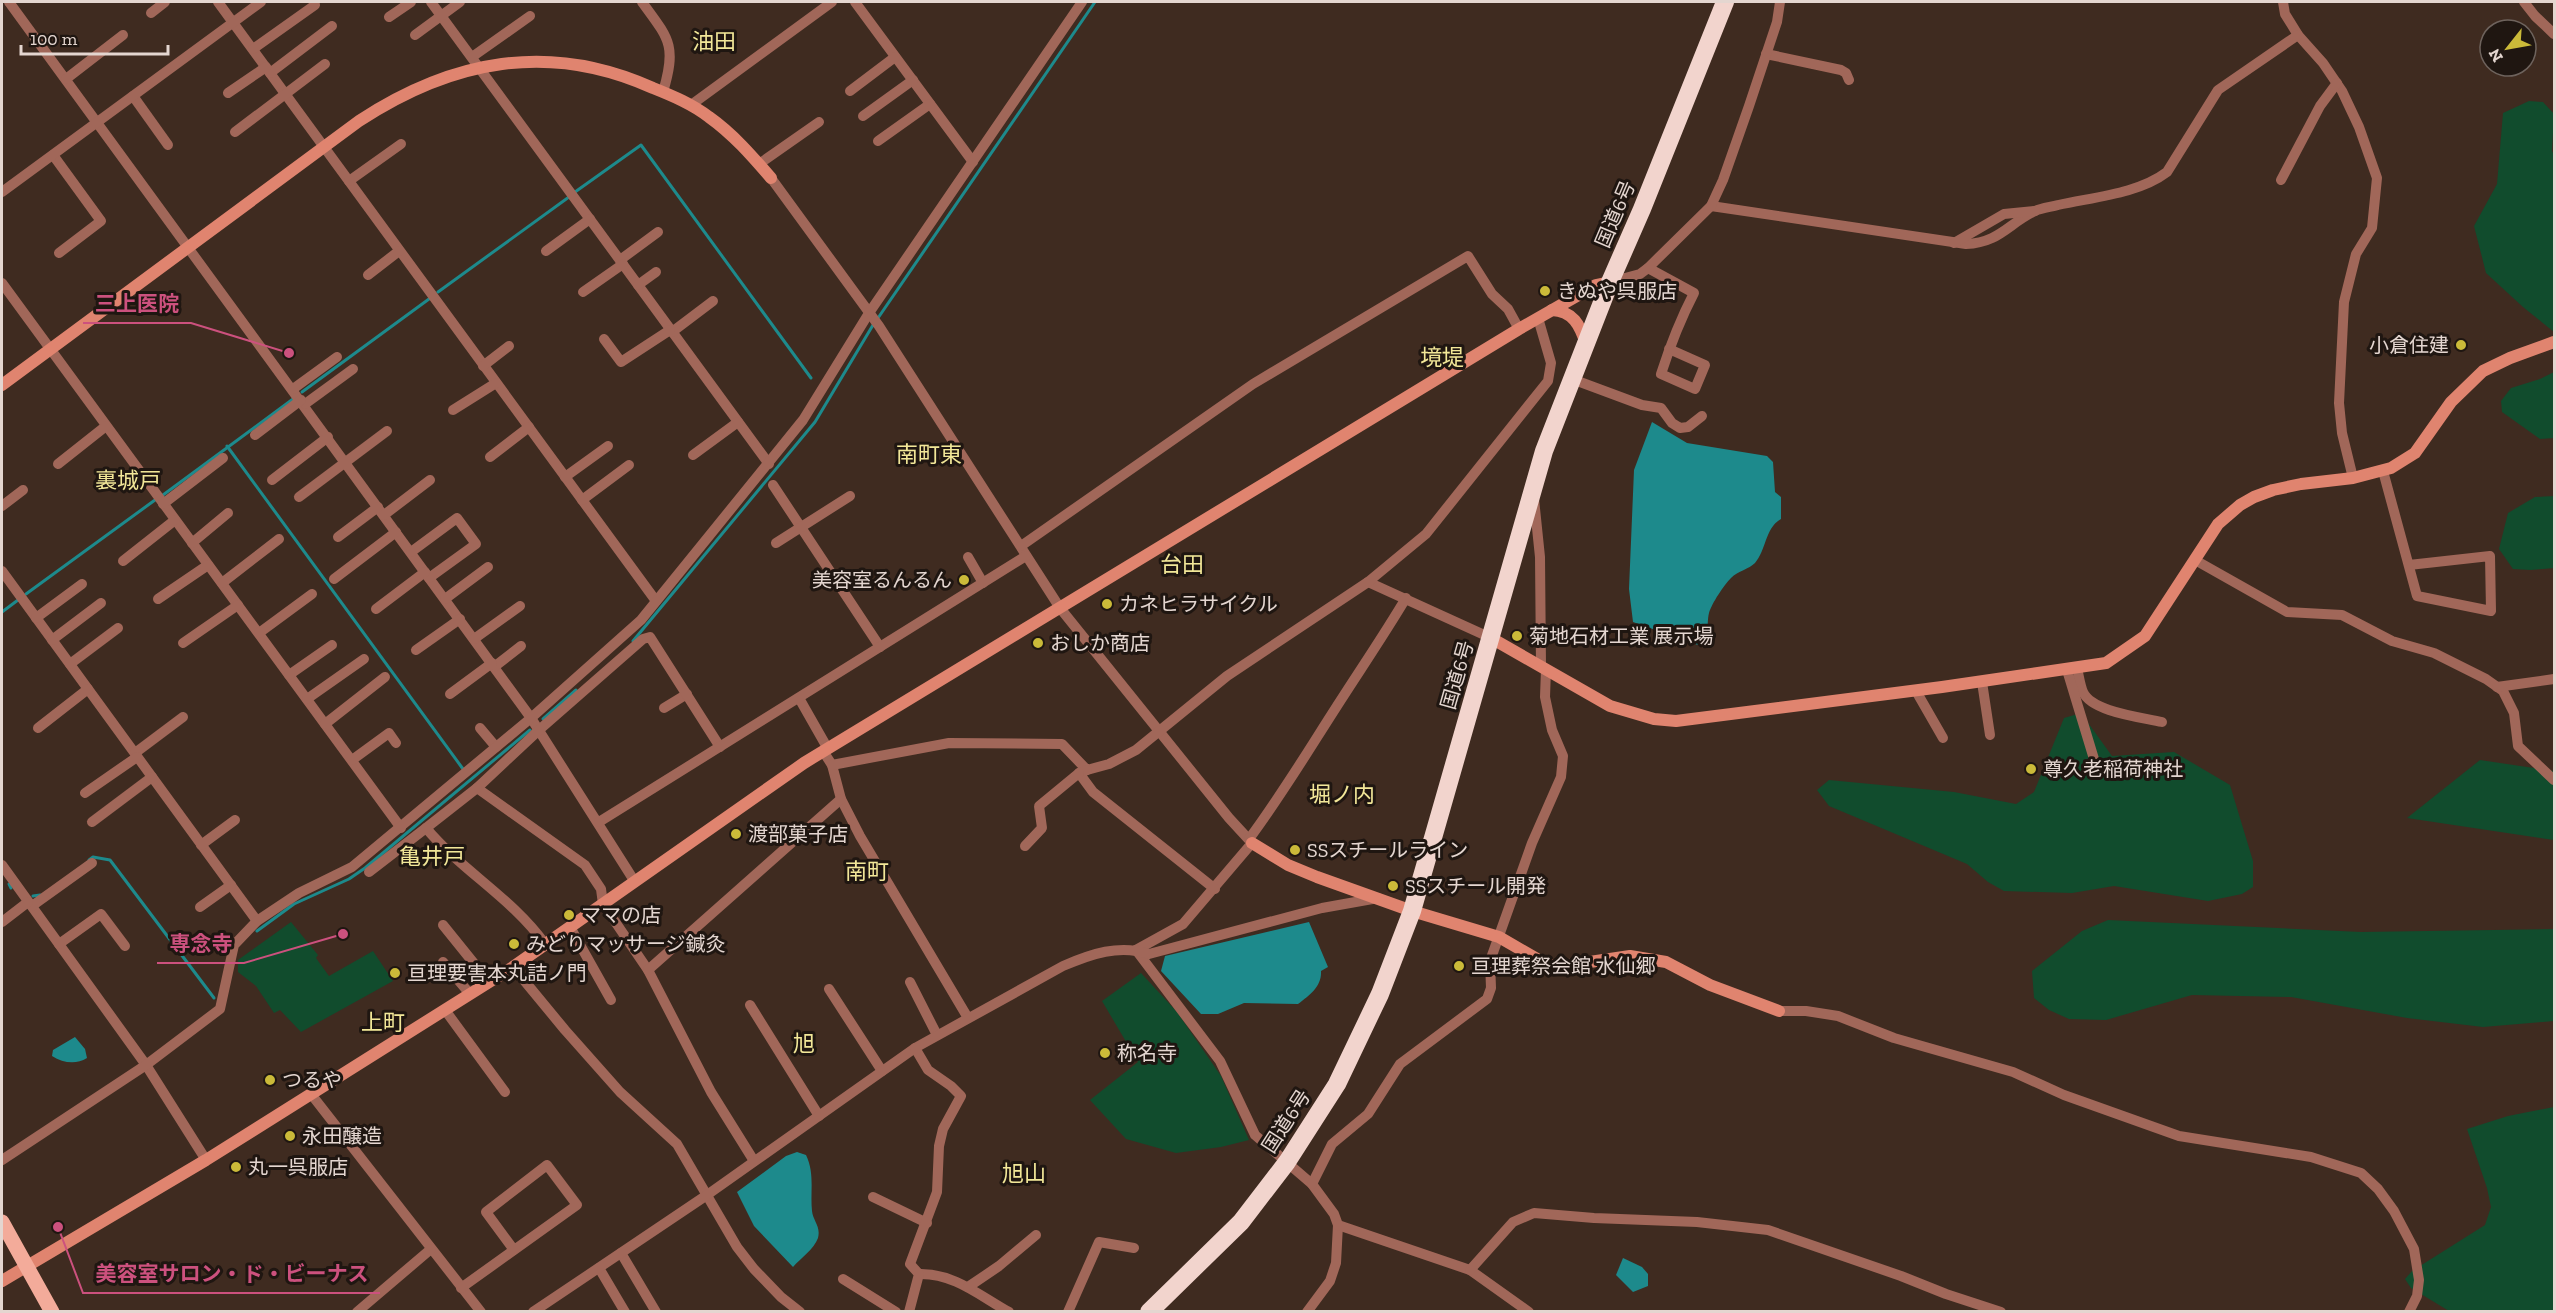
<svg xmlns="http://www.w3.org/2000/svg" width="2556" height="1313" font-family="'Zilla Slab','Noto Sans JP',serif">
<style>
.green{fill:#114c2d}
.water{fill:#1d8a8c}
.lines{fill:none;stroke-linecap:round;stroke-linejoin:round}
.stream{stroke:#1d8a8c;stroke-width:3}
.street{stroke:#a16759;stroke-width:10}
.secondary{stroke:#e0846f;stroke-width:12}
.primary{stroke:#f3ab9a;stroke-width:15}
.highway{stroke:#f2d4cd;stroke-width:18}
.poi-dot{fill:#cbba39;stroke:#1f1611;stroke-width:2}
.labels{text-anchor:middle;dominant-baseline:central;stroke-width:6;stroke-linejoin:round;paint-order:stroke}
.street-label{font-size:20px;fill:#e4d6d0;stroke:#1f1611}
.poi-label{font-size:20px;fill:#e4d6d0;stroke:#1f1611;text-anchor:start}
.quarter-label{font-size:22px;fill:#f2e798;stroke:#1f1611}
.leader{fill:none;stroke:#cc517e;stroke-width:2}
.callout-dot{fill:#cc517e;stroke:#1f1611;stroke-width:2}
.callout-label{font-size:21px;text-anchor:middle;font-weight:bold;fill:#cc517e;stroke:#1f1611;stroke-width:6;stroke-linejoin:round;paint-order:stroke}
</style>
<rect width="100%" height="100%" fill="#3f2b20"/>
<g class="green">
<path d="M2529,101L2543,102L2554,114L2552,151L2554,155V332L2523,307L2486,273L2474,226L2497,184L2503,113Z"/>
<path d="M2554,372V438L2540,439L2502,412L2501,401L2511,388L2540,379Z"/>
<path d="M2554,496V568L2531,570L2513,569L2499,549L2508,513L2535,497Z"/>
<path d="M2081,713L2112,756L2174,752L2230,785L2253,861V887L2242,894L2208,901L2114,886L2072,893L2004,891L1988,882L1967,864L1829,806L1817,790L1829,780L1954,792L2016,804L2034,792L2064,718Z"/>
<path d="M2480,760L2554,771V840L2407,818Z"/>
<path d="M2108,920L2361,932L2554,929V1021L2483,1027L2407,1018L2291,997L2192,995L2106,1020L2069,1019L2049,1010L2034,998L2032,971L2082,931Z"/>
<path d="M291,922L318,955L316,958L329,976L373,951L393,981L301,1032L280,1010L274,1013L256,986L238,972V960Z"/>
<path d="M1141,973L1177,1012L1221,1076L1249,1140L1221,1147L1176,1153L1126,1139L1090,1100L1138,1062L1102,1001Z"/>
<path d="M2554,1107V1311H2449L2411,1288L2405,1279L2412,1271L2485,1225L2491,1207L2487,1188L2467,1129L2508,1116Z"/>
</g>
<g class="water">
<path d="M1652,422L1687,443L1767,456L1773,462L1775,492L1781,497V519C1765,528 1766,551 1755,563C1749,569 1738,571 1731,578C1724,585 1712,603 1709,613C1706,624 1711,643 1698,645L1633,622L1629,589L1634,470Z"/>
<path d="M1309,922L1328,967L1321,971C1322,986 1310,995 1298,1004L1244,1003L1218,1014H1201L1161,971L1165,956Z"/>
<path d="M75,1037L85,1049L87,1058C76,1065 63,1063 52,1056L53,1050Z"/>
<path d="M797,1152L806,1155C815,1174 810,1191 812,1211C813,1221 821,1226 818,1238C814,1249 801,1258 793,1267L754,1226L737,1192L786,1156Z"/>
<path d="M1623,1258L1642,1267L1648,1274V1286L1633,1292L1616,1275Z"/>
</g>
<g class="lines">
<g class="stream">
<path d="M575,192L641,145L811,378"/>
<path d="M438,292L569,197"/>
<path d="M878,318L1095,2"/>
<path d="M302,392L429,299"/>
<path d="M227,446L463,769"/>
<path d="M163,495L293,399"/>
<path d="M26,594L155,500"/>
<path d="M2,612L18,600"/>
<path d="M633,641L815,422L873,325"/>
<path d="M543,719L576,690"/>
<path d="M89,860L93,857L110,860L214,998"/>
<path d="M9,884L11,888"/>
<path d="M33,896L40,895"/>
<path d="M257,931L294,904L349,879L365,868L530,730"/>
</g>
<g class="street">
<path d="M9,2L531,718L635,882"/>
<path d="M218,2L656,601"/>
<path d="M431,2L769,464"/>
<path d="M642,2C669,39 677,45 663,92"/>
<path d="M855,2L973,162"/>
<path d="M2283,2L2285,14L2298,35L2323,63L2342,91L2359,127L2377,178L2372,228L2356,254L2344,302L2339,403L2342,433L2353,478"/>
<path d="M2524,2L2535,16L2554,34"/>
<path d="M151,13L165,2"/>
<path d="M389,17L411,2"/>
<path d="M415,35L460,2"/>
<path d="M253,49L315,5"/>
<path d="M1766,54L1841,70L1846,73L1849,80"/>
<path d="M472,57L530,16"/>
<path d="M270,73L332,26"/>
<path d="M66,79L123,35"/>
<path d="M850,91L895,57"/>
<path d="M228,93L266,67"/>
<path d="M133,96L168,145"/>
<path d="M691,105L832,2"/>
<path d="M863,116L913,80"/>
<path d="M235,132L325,64"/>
<path d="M878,141L930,104"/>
<path d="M53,155L101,221L59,253"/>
<path d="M759,164L819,122"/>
<path d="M771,178L879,326L1060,608L1229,818L1252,843L1183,924L1136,950"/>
<path d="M2281,180L2320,106L2337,83"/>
<path d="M349,181L401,144"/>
<path d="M2,192L261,2"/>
<path d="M1711,206L1966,244C1999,243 2009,223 2035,211C2042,208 2051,207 2058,205C2093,197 2138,194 2167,172L2218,90L2298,35"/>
<path d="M1954,243L2004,214L2035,211"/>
<path d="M546,251L590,219"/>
<path d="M620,260L658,232"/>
<path d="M1648,268L1694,293C1680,320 1670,346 1661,374L1695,389L1705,365L1669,349"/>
<path d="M368,275L399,251"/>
<path d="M1610,282L1640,274L1648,268L1711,206L1723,180L1749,106L1777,22L1780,2"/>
<path d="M2,283L401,828"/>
<path d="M638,285L656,272"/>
<path d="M583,292L623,264"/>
<path d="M672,332L713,301"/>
<path d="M604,339L621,362L670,330"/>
<path d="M483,366L509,346"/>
<path d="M1572,379L1642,405L1661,408L1672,423L1680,428L1688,427L1702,416"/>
<path d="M293,389L337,357"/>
<path d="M305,404L353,369"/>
<path d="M453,410L496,383"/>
<path d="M255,435L301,400"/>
<path d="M693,455L738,422"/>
<path d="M490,457L529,427"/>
<path d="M58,464L106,426"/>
<path d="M2383,471L2417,596L2491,611L2490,556L2409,565"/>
<path d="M565,477L608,446"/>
<path d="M272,480L328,437"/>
<path d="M773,485L880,647"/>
<path d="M299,497L387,431"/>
<path d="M1534,499L1540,557L1541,666"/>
<path d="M582,500L629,465"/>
<path d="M163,504L223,458"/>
<path d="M2,506L23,490"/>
<path d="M384,515L430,480"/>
<path d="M338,537L378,507"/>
<path d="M192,543L228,513"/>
<path d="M776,543L850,496"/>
<path d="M1021,546L1253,384L1468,256L1492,294L1508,309L1519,329"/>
<path d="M411,552L457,518L476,544L429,578"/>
<path d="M968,557L983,583"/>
<path d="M2195,560L2287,612L2342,615L2392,641L2434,653L2486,679L2503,691L2514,713L2518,746L2554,780"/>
<path d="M123,561L175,520"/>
<path d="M2,571L257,921"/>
<path d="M334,579L396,532"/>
<path d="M1368,582L1491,638"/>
<path d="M222,583L279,539"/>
<path d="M158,599L208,565"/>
<path d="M445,599L488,567"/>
<path d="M376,609L425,572"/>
<path d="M36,618L82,584"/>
<path d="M259,633L312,594"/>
<path d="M474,639L520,606"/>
<path d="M52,640L101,603"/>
<path d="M183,643L238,605"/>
<path d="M416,650L460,619"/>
<path d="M70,664L118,628"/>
<path d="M494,667L521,646"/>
<path d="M2077,668C2079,676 2080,685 2083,692C2092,712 2141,717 2162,722"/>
<path d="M2067,670L2094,759"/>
<path d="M289,675L332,645"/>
<path d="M1982,682L1990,735"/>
<path d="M2497,687L2554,679"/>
<path d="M1916,691L1943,738"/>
<path d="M450,694L492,663"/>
<path d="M799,698L828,749"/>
<path d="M307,699L364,659"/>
<path d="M664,708L687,694"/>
<path d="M325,724L385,677"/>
<path d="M38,728L88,689"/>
<path d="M480,728L496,747"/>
<path d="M720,747L650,637L643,639L539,730L477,788L585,865L601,889L603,904L648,970L711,1092L754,1161"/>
<path d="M823,751L832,765L841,799L860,836L968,1018"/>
<path d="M135,753L183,717"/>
<path d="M352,760L389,733L396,743"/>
<path d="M832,765L949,743L1062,744L1087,770L1109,764L1136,750L1227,676L1368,582L1426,534L1548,381L1551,363L1538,318"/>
<path d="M1087,770L1079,773L1093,792L1215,889"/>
<path d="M477,788L426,828C462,871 512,898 545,944"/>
<path d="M85,793L137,757"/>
<path d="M92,822L152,777"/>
<path d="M599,822L1026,556"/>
<path d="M1249,839C1281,796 1308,751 1337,706C1360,670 1384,635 1406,598"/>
<path d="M201,845L235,820"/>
<path d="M1025,846L1042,828L1039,806L1079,773"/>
<path d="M2,865L146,1065L206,1160"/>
<path d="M369,872L426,828"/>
<path d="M32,906L92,863"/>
<path d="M200,907L231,885"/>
<path d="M2,922L28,902"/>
<path d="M443,925L489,982"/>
<path d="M570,927L611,1000"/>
<path d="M59,944L101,914L125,946"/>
<path d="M1136,950L1220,1061L1255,1135L1312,1184L1334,1214L1338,1225L1336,1263L1330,1281L1307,1312"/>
<path d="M443,962L470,994"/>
<path d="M513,967L565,1030L620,1092L677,1144L737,1247L754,1269L781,1297L800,1312"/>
<path d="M648,970L841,799"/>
<path d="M910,982L937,1035"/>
<path d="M829,989L882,1071"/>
<path d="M750,1005L819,1116"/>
<path d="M445,1010L505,1092"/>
<path d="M1779,1011H1806L1838,1016L1894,1038L2013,1072L2064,1095L2179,1136L2311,1157L2361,1173L2378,1189L2394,1211L2414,1249L2419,1280L2417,1296L2409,1312"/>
<path d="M311,1094L481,1312"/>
<path d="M2,1160L146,1065L220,1009L234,945L257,921L299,893L352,867L531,718L641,620L803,420L869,313L1082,2"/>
<path d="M1312,1184L1332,1144L1368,1114L1400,1064L1487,999L1491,988L1490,961L1532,843L1561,777L1563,756L1552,730L1545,697L1546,669"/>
<path d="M873,1197L927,1223"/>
<path d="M1338,1225L1470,1270L1529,1312"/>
<path d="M621,1253L656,1312"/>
<path d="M599,1268L625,1312"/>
<path d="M1470,1270L1513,1222L1534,1213L1594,1218L1697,1222L1768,1230L1901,1276L1946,1294L2001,1312"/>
<path d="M919,1274C954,1273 980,1296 1009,1312"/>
<path d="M843,1279L896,1312"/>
<path d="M968,1287L999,1266L1036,1235"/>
<path d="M461,1288L577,1205L547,1165L486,1212L514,1250"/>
<path d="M357,1312L431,1249"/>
<path d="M533,1312L707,1195L915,1048L1063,966C1091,954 1119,944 1149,954L1322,908L1378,898"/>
<path d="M909,1312L919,1274L910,1264L937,1192L939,1146L943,1129L961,1096L951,1086L928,1070L915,1048"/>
<path d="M1068,1312L1099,1242L1134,1248"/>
</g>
<g class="secondary">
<path d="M1552,310C1573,311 1580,325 1586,344"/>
<path d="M2,385L359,121C452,60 549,41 653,88C673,96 692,104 709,117C733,134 752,156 771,178"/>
<path d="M1491,638L1610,706L1654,719L1676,721L1942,687L2106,663L2145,636L2218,524L2240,505L2254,497L2273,490L2301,484L2353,478L2391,468L2415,453L2451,402L2483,371L2510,358L2554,342"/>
<path d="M1252,843L1288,865L1317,877L1412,911L1499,937L1537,959L1556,967L1630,956L1666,962L1710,985L1779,1011"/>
<path d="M2,1281L206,1160L513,967L804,763L1519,329L1596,285L1610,282"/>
</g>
<path class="primary" d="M2,1222L52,1312"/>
<path class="highway" d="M1149,1312L1241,1222L1287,1162L1337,1084L1380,994L1412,911L1544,451L1610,282L1642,209L1725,2"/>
</g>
<g class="poi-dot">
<circle cx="1545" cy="291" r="6"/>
<circle cx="2461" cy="345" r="6"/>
<circle cx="964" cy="580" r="6"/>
<circle cx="1107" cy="604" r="6"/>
<circle cx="1517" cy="636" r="6"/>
<circle cx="1038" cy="643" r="6"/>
<circle cx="2031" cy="769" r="6"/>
<circle cx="736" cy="834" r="6"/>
<circle cx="1295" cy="850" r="6"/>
<circle cx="1393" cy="886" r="6"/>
<circle cx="569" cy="915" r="6"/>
<circle cx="514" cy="944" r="6"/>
<circle cx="1459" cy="966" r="6"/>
<circle cx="395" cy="973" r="6"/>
<circle cx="1105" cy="1053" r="6"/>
<circle cx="270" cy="1080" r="6"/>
<circle cx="290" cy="1136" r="6"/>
<circle cx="236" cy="1167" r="6"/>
</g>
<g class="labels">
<g class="street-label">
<text transform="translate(1615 214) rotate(-67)">国道6号</text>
<text transform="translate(1457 675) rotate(-74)">国道6号</text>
<text transform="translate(1286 1121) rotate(-57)">国道6号</text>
</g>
<g class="poi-label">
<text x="1557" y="291">きぬや呉服店</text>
<text x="2449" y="345" text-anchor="end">小倉住建</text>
<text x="952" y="580" text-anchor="end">美容室るんるん</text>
<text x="1119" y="604">カネヒラサイクル</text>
<text x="1529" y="636">菊地石材工業 展示場</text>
<text x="1050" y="643">おしか商店</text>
<text x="2043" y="769">尊久老稲荷神社</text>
<text x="748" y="834">渡部菓子店</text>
<text x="1307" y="850">SSスチールライン</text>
<text x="1405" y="886">SSスチール開発</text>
<text x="581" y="915">ママの店</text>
<text x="526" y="944">みどりマッサージ鍼灸</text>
<text x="1471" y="966">亘理葬祭会館 水仙郷</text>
<text x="407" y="973">亘理要害本丸詰ノ門</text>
<text x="1117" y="1053">称名寺</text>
<text x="282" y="1080">つるや</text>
<text x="302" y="1136">永田醸造</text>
<text x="248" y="1167">丸一呉服店</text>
</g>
<g class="quarter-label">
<text x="714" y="41">油田</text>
<text x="1442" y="357">境堤</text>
<text x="929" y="454">南町東</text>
<text x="128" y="480">裏城戸</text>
<text x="1182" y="564">台田</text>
<text x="1342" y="794">堀ノ内</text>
<text x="432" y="856">亀井戸</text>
<text x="867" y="871">南町</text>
<text x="383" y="1022">上町</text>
<text x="804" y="1043">旭</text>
<text x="1024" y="1173">旭山</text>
</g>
</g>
<path class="leader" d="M289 353L191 323H83M343 934L244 963H157M58 1227L83 1293H380"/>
<g class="callout-dot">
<circle cx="289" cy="353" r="6"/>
<circle cx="343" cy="934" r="6"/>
<circle cx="58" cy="1227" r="6"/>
</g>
<g class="callout-label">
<text x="137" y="311">三上医院</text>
<text x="201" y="951">専念寺</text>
<text x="232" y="1281">美容室サロン・ド・ビーナス</text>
</g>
<rect width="2556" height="1313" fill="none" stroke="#e4d6d0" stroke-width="6"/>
<g transform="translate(2508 48) rotate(239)"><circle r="28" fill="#1f1611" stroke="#6e635d" stroke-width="1.5"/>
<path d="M0-4.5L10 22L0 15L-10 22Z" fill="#cbba39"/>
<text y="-9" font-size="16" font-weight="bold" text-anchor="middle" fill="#e4d6d0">N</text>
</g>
<path d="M21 45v9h147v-9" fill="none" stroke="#e4d6d0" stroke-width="3"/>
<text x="30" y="45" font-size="18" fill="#e4d6d0" stroke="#1f1611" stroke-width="4.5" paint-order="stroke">100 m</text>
</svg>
